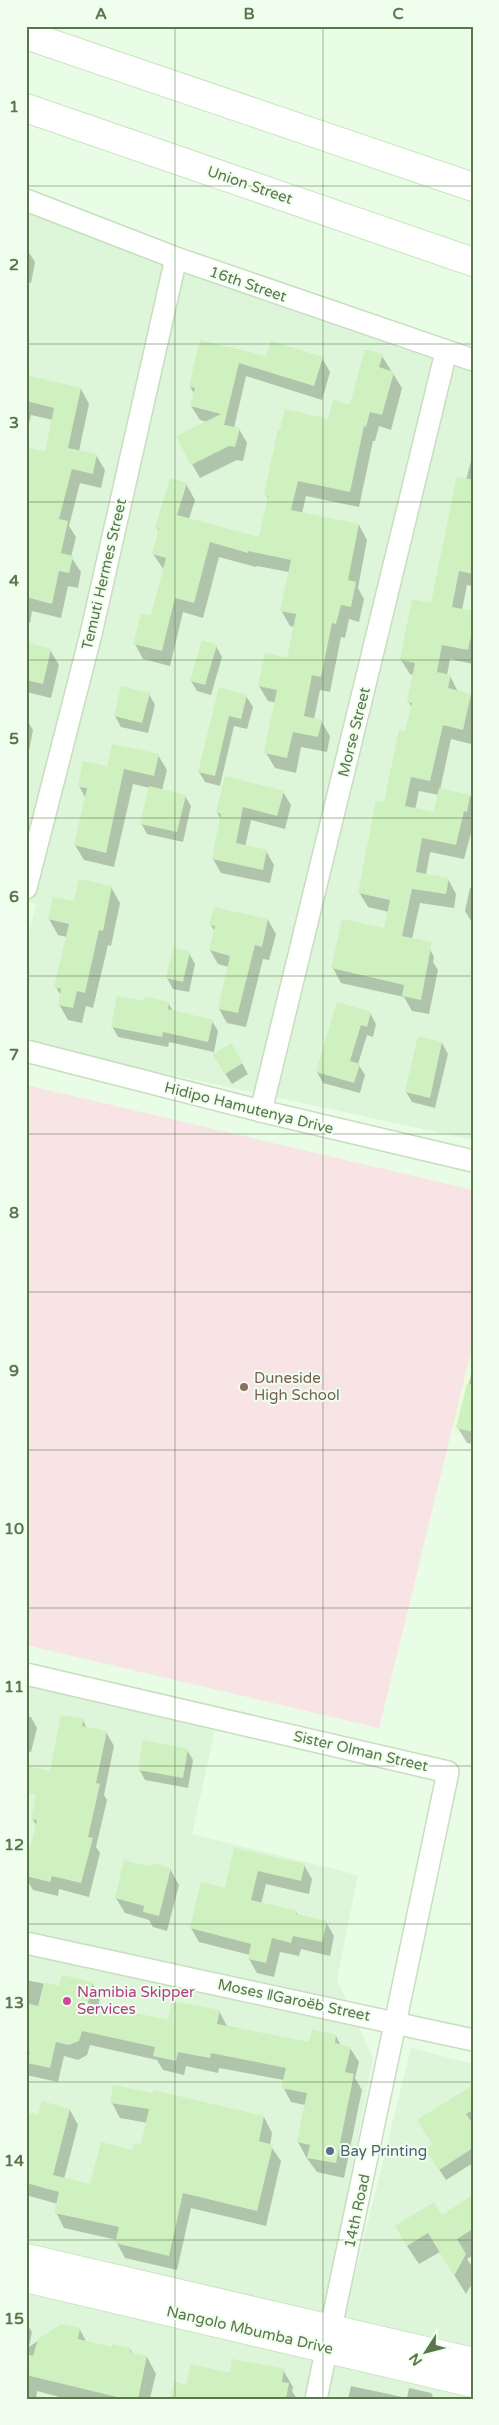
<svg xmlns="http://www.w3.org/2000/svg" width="499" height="2425" font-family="'Varela Round',sans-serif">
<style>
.residential{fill:#ddf5d8}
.commercial{fill:#e9fcdb}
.education{fill:#f8e3e5}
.shadow{fill:#0003;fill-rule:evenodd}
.building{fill:#cff0bf}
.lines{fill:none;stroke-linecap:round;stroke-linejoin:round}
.street-casing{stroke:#c7debf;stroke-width:24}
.secondary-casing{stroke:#cae5c0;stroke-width:30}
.street{stroke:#fff;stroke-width:21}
.secondary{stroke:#fff;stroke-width:28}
.grid{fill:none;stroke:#5b754c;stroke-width:1;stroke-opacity:0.55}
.education-dot{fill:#8d6e63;stroke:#effeed;stroke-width:2}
.hotel-dot{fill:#d1479c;stroke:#effeed;stroke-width:2}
.service-dot{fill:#5c6f8a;stroke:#effeed;stroke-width:2}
.labels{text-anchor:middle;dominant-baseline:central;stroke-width:4;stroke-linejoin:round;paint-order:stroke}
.street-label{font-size:15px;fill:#5b754c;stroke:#effeed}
.education-label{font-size:15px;fill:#785e54;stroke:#effeed;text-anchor:start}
.hotel-label{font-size:15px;fill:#b23c85;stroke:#effeed;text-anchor:start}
.service-label{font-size:15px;fill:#4e5e75;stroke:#effeed;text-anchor:start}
.neatline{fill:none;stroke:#5b754c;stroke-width:2}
.grid-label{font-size:16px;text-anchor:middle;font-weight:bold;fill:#5b754c}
</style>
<rect width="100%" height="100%" fill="#e9fce6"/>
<g class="residential">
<path d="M26,200L473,360V1140L26,1043V946L36,904L26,901Z"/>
<path d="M26,1681L216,1725L192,1834L358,1875L337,1980L373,2058L324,2316L26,2248Z"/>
<path d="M411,2048L473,2064V2356L343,2323Z"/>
<path d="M26,2289L473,2390V2399H26Z"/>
</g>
<path class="commercial" d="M473,1343V1437L450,1431Z"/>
<path class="education" d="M26,1085L473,1190V1343L379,1728L26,1645Z"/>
<g class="shadow">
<path d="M26,248L35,262L31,283L26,282Z"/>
<path d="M201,341L267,358H322L330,372L322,400L246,376L234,428L239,429L247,443L243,461L237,460L200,478L192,464L207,422L200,420L191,406L194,394L190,386Z"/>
<path d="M382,356L402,388L391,430L379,426L375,441H373L359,507L306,496L302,514L359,525L367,540L358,588L364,599L359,622L349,619L345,638L341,637L330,692L320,690L314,719L321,721L330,736L327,752L301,747L296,773L275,768L266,753L276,703L268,701L259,686L288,659L295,627L290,626L281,610L289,572L257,566L256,567L219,557L203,618L183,612L170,666L143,659L135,644L151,617L164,570L153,554L159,532L157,528L186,484L195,500L189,519L260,539L268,499L266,495L329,420L351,406Z"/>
<path d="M26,376L81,389L89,404L79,451L96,455L105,470L101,488L80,483L69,526L76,537L71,557L81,572L78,588L68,586L61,618L32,611L30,623H26V448L46,453L53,420L31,415L26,436Z"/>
<path d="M473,454V586L467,585L462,610L473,613V664L450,659L447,675L450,676L458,692L470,695L473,699V737L471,744L451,739L440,790L470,796L473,801V826L464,859L430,852L426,875L448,879L456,894L454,908L420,903L412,939L426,942L434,957L433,962L438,970L429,1014L412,1011L404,997L341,983L333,968L385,930L389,912L368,907L359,892L412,708L408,701L414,675L410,674L401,660L432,605ZM419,791L439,795L435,814L415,810Z"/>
<path d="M26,644L50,650L59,665L51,698L26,692Z"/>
<path d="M216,646L222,657L211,695L197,691L191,681Z"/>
<path d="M220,689L246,696L253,707L247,729L234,726L220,786L205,782L199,772Z"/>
<path d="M149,694L155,705L148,733L121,727L115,716Z"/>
<path d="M26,718L33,730L26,767Z"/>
<path d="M158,755L167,770L162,790L185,796L191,806L183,842L147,834L141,823L150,788L133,784L114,867L84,860L75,845L86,799L79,786L108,767Z"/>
<path d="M283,792L291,805L285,829L251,820L245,847L266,851L274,865L270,883L221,873L213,859L221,820L217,812Z"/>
<path d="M111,887L120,903L111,946L108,945L93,1008L86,1006L82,1023L68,1020L59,1004L61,996L56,987L67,937L58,935L49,919L75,903Z"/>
<path d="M470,888H473V924L465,911Z"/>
<path d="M268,920L276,934L269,960L263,959L246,1027L227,1023L219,1009L229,967L218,964L210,950L215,932L211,925Z"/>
<path d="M189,953L195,964L189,992L173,989L167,978Z"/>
<path d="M145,1003H168L173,1011L212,1021L218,1031L214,1052L169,1042L168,1047L118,1037L112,1026Z"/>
<path d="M370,1013L376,1024L373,1037L367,1035L358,1064L365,1075L360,1093L323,1083L317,1072Z"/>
<path d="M442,1043L448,1054L435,1108L412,1102L406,1092Z"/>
<path d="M242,1063L248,1074L232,1084L220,1066Z"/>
<path d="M473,1367V1444L467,1443L458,1428Z"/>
<path d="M26,1716L31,1717L37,1728L31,1752L26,1751Z"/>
<path d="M83,1720L87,1729L106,1732L114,1746L104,1795L107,1800L96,1847L100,1853L89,1897L59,1889L58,1896L33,1890L26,1878L37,1827L32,1818L51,1773Z"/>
<path d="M187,1750L193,1760L188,1788L145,1780L139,1769Z"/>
<path d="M235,1849L304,1865L312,1879L309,1894L266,1884L261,1904L296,1912L299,1916L326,1922L334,1936L330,1956L301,1949L299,1956L280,1952L274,1977L257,1973L249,1959L250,1955L199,1942L191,1928L226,1890Z"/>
<path d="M152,1869H170L179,1885L167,1931L153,1927L149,1920L125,1913L116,1898Z"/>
<path d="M26,1980L60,1987L92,1983L100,1998L98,2006L169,2022L219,2011L227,2026L310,2044L336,2036L341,2046L350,2048L359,2062L355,2078L362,2090L344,2178L317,2172L306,2157L298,2142L305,2105L291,2102L283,2087L284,2080L219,2068L218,2073L186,2066L184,2075L163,2070L157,2060L90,2045L87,2055L78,2060L64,2056L58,2082L26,2075Z"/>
<path d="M473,2096V2163L446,2180L433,2160L434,2145Z"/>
<path d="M112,2103L264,2117L272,2133L270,2145L281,2161L266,2226L191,2208L177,2270L125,2258L117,2243V2240L64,2228L56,2212L58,2204L26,2195V2113L39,2117L70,2110L78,2125L64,2179L91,2185L142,2146L148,2123L120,2118Z"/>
<path d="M473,2197V2255L467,2259L473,2268V2282L466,2294L440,2252L419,2264L407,2246L442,2216Z"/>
<path d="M26,2322L32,2332L29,2347L61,2325L80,2330L87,2343L113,2349H130L133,2354L147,2357L156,2374L150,2398L152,2399H67L37,2391L36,2399H26Z"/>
<path d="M283,2370L293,2387L292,2391L297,2399H171L187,2386L231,2375Z"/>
<path d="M351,2386L407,2398L409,2388L431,2393L434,2399H348Z"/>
</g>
<g class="building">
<path d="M200,340L266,356L271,341L323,357L314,386L239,363L224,425L240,428L235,447L229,446L191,465L176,436L221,414L190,406L195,388L189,386Z"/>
<path d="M365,349L383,354L379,367L394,372L382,415L370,412L366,427L364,426L350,492L298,481L291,510L359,524L348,580L356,582L351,607L341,605L336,624L332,623L321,677L312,675L304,716L322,720L318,737L293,732L287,758L264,753L277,690L258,686L265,653L287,658L296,614L280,611L291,560L248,551V553L210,542L194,603L175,598L162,651L133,644L141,613L151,616L166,558L152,554L159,529L155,528L170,478L187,483L177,515L259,537L268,496L264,495L278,429L280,430L285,409L328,419L333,400L350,405Z"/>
<path d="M26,375L81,388L68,448L97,454L93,474L72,469L59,519L68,521L61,553L73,556L69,573L59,571L52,604L26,597V447L45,452L54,408L26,401Z"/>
<path d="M457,476L473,480V574L459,571L452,607L473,611V627L468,650L442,645L437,672L451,675L448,688L471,694L463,730L443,725L430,781L411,777L405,806L434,812L439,788L470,795L467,812L464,811L456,845L422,838L416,872L449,878L446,894L412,889L402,936L432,942L421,1000L402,996L404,985L331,968L342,919L384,928L390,900L358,893L376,801L384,802L399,730L405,732L412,703L407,702L415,663L400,660L412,599L431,603Z"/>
<path d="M202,640L217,645L205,685L190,681Z"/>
<path d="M26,642L51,649L43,684L26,680Z"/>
<path d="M121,686L150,693L142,723L114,716Z"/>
<path d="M219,687L247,695L241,719L229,716L215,776L198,772Z"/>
<path d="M112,744L159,754L154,776L124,769L106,853L74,845L87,788L78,787L83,761L107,766Z"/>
<path d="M225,776L284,791L277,816L243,807L236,843L267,850L263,870L212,859L221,814L216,812Z"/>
<path d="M149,786L186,795L177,832L140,824Z"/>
<path d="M79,879L112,886L103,931L99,930L85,993L77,991L73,1008L58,1005L61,989L54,987L69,924L48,919L53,897L74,901Z"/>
<path d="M214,907L268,919L262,947L255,945L238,1013L218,1009L230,956L209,950L215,926L209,925Z"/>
<path d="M173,948L190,952L183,982L166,978Z"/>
<path d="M117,996L144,1001L145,997L169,1002L168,1009L213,1020L208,1042L163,1032L162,1037L111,1027Z"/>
<path d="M337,1002L371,1012L367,1027L361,1025L350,1061L360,1064L354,1083L316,1072Z"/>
<path d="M418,1036L442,1042L430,1098L405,1092Z"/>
<path d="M231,1043L243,1063L225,1074L213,1055Z"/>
<path d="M467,1384H473V1432L456,1428Z"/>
<path d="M61,1715L84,1719L82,1726L107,1731L96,1783L100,1784L88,1837L93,1838L81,1883L52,1876L50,1882L26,1876V1865L37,1820L31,1819L36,1795L26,1794V1766L50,1771Z"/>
<path d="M143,1740L188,1749L183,1778L138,1770Z"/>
<path d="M234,1848L305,1864L301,1881L258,1871L251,1900L297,1911L296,1914L327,1921L322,1942L293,1936L291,1943L272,1938L266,1963L248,1959L251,1944L190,1928L201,1882L225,1888Z"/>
<path d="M124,1860L151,1867L152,1863L171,1868L159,1916L143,1912L144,1906L115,1898Z"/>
<path d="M62,1975L93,1982L88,2003L168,2020L172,2001L220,2010L217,2024L309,2042L312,2029L336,2035L335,2043L351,2047L345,2072L354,2074L336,2163L307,2158L310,2145L297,2142L307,2093L281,2088L286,2068L211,2053L210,2058L178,2052L176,2061L153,2056L155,2047L82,2031L79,2041L69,2045L56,2042L50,2068L27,2063L30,2052L26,2051V2003L38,2006L44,1982L59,1986Z"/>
<path d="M113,2085L153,2093V2090L264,2116L259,2141L273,2145L257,2211L183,2193L169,2256L115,2243L119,2227L54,2213L59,2192L26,2183V2112L38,2115L42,2101L70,2109L53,2175L90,2184L101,2142L132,2150L134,2143L141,2144L149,2109L110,2103Z"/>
<path d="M473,2085V2110L466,2114L473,2124V2148L439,2170L425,2149L433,2145L417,2120Z"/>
<path d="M473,2195V2229L457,2239L466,2254L454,2276L428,2233L407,2246L395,2226L434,2202L442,2215Z"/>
<path d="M61,2324L80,2328L78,2339L112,2347V2344L131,2348L130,2352L147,2356L138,2399H116L117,2397L26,2375V2354L33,2356L38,2339Z"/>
<path d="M232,2359L284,2369L282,2382L289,2383L286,2399H170L174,2382L186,2385L191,2364L230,2373Z"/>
</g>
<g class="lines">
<g class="street-casing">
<g id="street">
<path d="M26,200L176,258L473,360"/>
<path d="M26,888L91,634L176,258"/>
<path d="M26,1051L261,1111L473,1161"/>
<path d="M261,1111L446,352"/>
<path d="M26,1674L448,1772L316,2399"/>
<path d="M26,1943L473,2040"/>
</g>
</g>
<g class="secondary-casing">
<g id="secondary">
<path d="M26,35L473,187"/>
<path d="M26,108L473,262"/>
<path d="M26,2258L473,2362"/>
<path d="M26,2278L473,2383"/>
</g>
</g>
<use href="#street" class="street"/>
<use href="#secondary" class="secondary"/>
</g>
<path class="grid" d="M175,26V2399M323,26V2399M26,186H473M26,344H473M26,502H473M26,660H473M26,818H473M26,976H473M26,1134H473M26,1292H473M26,1450H473M26,1608H473M26,1766H473M26,1924H473M26,2082H473M26,2240H473"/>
<circle class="education-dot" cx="244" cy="1387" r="5"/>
<circle class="hotel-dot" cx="67" cy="2001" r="5"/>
<circle class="service-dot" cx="330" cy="2151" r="5"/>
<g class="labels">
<g class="street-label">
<text transform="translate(250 185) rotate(19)">Union Street</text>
<text transform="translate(248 284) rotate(19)">16th Street</text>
<text transform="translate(104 574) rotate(-77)">Temuti Hermes Street</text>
<text transform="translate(354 732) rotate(-76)">Morse Street</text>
<text transform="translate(249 1108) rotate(14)">Hidipo Hamutenya Drive</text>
<text transform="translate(361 1751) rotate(13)">Sister Olman Street</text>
<text transform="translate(294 2000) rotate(12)">Moses ǁGaroëb Street</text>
<text transform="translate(357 2211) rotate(-78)">14th Road</text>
<text transform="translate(250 2330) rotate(13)">Nangolo Mbumba Drive</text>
</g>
<g class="education-label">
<text x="254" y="1378">Duneside<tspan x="254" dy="17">High School</tspan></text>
</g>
<g class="hotel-label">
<text x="77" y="1992">Namibia Skipper<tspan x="77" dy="17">Services</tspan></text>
</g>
<g class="service-label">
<text x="340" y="2151">Bay Printing</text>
</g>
</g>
<rect width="499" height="2425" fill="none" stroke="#effeed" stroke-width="55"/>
<g transform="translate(426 2352) rotate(234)" stroke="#effeed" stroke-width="4" paint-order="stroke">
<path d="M0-4L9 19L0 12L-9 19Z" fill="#5b754c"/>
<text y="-8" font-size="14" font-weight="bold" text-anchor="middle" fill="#5b754c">N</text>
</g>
<rect x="28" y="28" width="444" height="2370" class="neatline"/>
<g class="grid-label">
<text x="101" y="19">A</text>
<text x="249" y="19">B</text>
<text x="398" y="19">C</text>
<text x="14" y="112">1</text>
<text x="14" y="270">2</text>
<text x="14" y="428">3</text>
<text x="14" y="586">4</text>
<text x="14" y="744">5</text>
<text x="14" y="902">6</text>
<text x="14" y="1060">7</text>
<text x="14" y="1218">8</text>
<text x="14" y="1376">9</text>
<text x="14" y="1534">10</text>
<text x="14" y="1692">11</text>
<text x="14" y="1850">12</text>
<text x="14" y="2008">13</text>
<text x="14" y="2166">14</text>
<text x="14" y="2324">15</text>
</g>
</svg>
